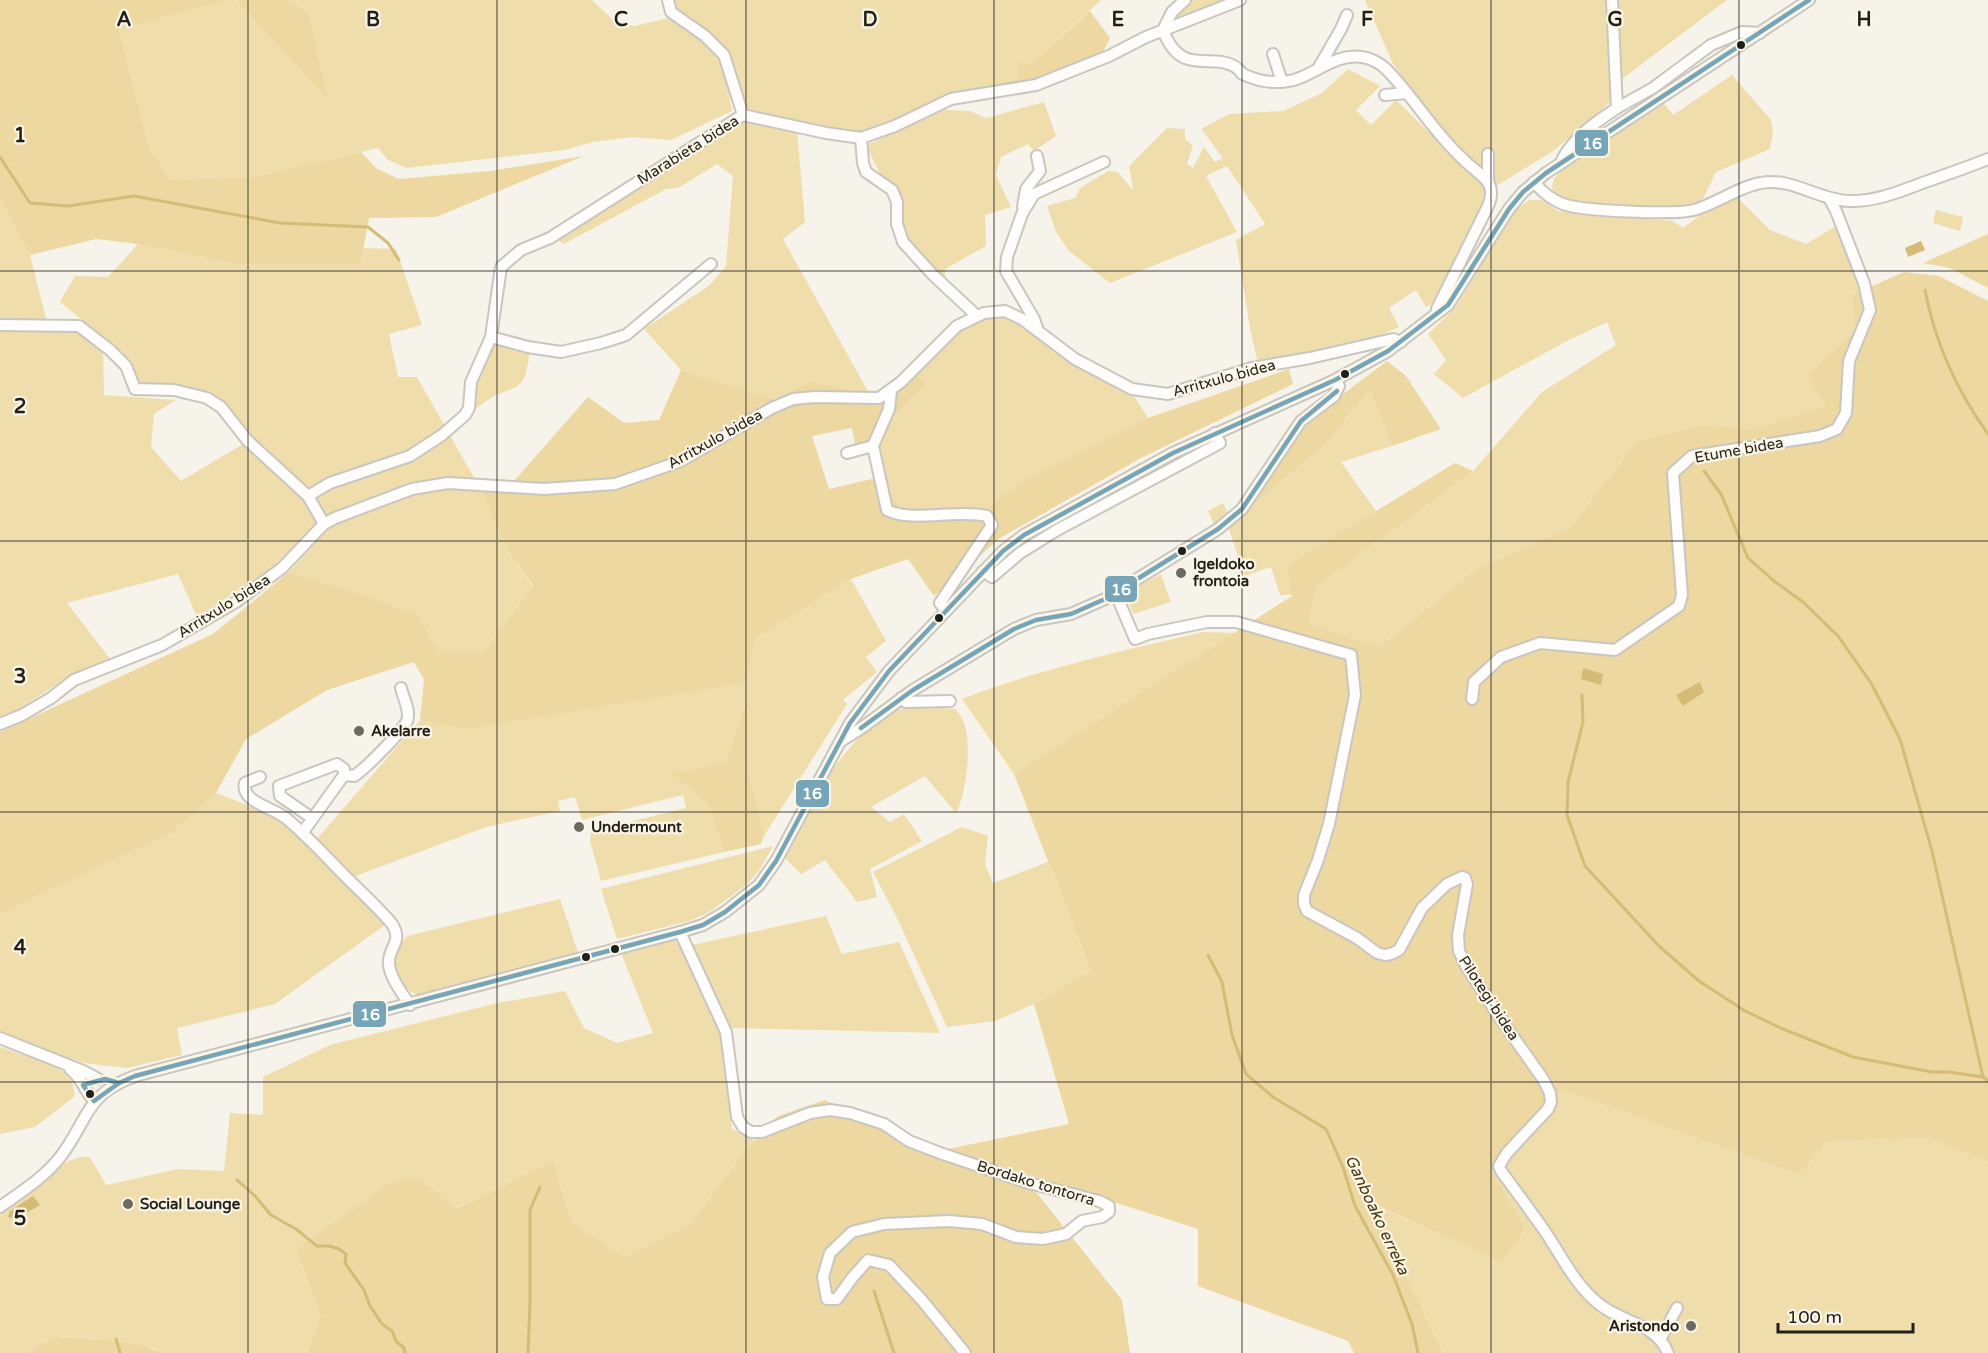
<svg xmlns="http://www.w3.org/2000/svg" width="1988" height="1353" font-family="'Varela Round',sans-serif">
<style>
.green{fill:#efdeac}
.forest{fill:#ecd8a0}
.water{fill:#d4bc76}
.lines{fill:none;stroke-linecap:round;stroke-linejoin:round}
.stream{stroke:#d4bc76;stroke-width:3}
.minor-casing{stroke:#c8c6bf;stroke-width:14}
.minor{stroke:#fefdfc;stroke-width:10}
.bus-1-casing{stroke:#faf5e6;stroke-width:9}
.bus-1{stroke:#75a5b6;stroke-width:4.5}
.grid{fill:none;stroke:#211f1a;stroke-width:1.5;stroke-opacity:0.55}
.bus-dot{fill:#211f1a;stroke:#faf5e6;stroke-width:2}
.poi-dot{fill:#6c6963;stroke:#faf5e6;stroke-width:2}
.labels{text-anchor:middle;dominant-baseline:central;stroke-width:4.5;stroke-linejoin:round;paint-order:stroke}
.street-label{font-size:15px;fill:#211f1a;stroke:#faf5e6}
.poi-label{font-size:15px;font-weight:bold;fill:#211f1a;stroke:#faf5e6;text-anchor:start}
.water-label{font-size:16px;font-style:italic;fill:#46380f;stroke:#faf5e6}
.grid-label{font-size:20px;text-anchor:middle;font-weight:bold;fill:#211f1a;stroke:#faf5e6;stroke-width:4.5;stroke-linejoin:round;paint-order:stroke}
.line-badge{stroke:#faf5e6;stroke-width:2}
.badge-label{font-size:16px;text-anchor:middle;font-weight:bold;fill:#fff}
</style>
<rect width="100%" height="100%" fill="#f6f3ea"/>
<g class="green">
<path d="M228,0H235L327,99L308,12L287,0H592L614,21L634,26L669,18L702,40L722,60L732,111L671,140L632,137L593,142L564,150L407,168L388,160L378,148L253,177L170,180L150,149L119,30Z"/>
<path d="M673,0H1101L1031,64L1017,87L951,97L861,134L749,111L742,101L729,53L707,31L680,14Z"/>
<path d="M1192,0H1231L1171,24L1184,4Z"/>
<path d="M1365,0H1606L1611,102L1553,151L1498,185L1438,125L1393,64Z"/>
<path d="M1618,0H1727L1622,79Z"/>
<path d="M1348,69L1380,86L1356,110L1371,125L1396,100L1485,187L1484,204L1437,302L1426,307L1416,290L1389,308L1399,327L1368,341L1258,364L1250,328L1236,240L1265,224L1227,166L1206,176L1237,232L1110,283L1069,251L1056,232L1047,206L1075,198L1080,188L1108,171L1118,172L1133,190L1129,166L1167,128L1185,129V139L1193,146L1187,164L1193,168L1204,147L1215,162L1223,158L1201,129L1229,114L1283,111L1322,93Z"/>
<path d="M1732,75L1771,120L1773,132L1770,149L1716,172L1701,203C1667,213 1611,205 1575,203L1563,201L1553,193C1551,183 1553,179 1560,171L1663,103L1673,115Z"/>
<path d="M1044,102L1056,136L1034,151L1028,144L1001,157L996,175L1011,207L985,215L986,246L945,269V282L908,244L900,225L899,191L883,180L866,145L945,110L970,111L986,118Z"/>
<path d="M744,120L797,130L805,222L783,239L870,395L810,381L776,400L681,370L644,329L710,285L726,266L733,176L717,164L678,188L666,189L564,244L555,239Z"/>
<path d="M0,196L30,255L49,331L78,330L103,351L104,395L176,400L154,414L151,447L181,481L243,444L303,499L318,524L268,571L197,617L178,574L67,603L111,660L73,674L17,710L0,717Z"/>
<path d="M1737,197L1770,230L1806,244L1836,226L1861,291L1856,332L1826,405L1754,429L1701,425L1637,441L1571,527L1477,569L1379,647L1309,623L1316,587L1473,471L1542,392L1616,345L1607,322L1563,343L1463,398L1434,374L1446,360L1428,334L1455,308L1516,210L1529,200H1542L1558,211L1673,221L1683,228L1706,211Z"/>
<path d="M1936,210L1963,217L1960,231L1933,223Z"/>
<path d="M138,244L235,264L361,262L364,248L396,249L422,325L389,334L398,377H417L481,490L508,551L534,587L483,653H440L418,614L347,589L289,572L332,525L309,488L251,437L219,398L173,386L139,384L122,353L60,302L75,276L108,277Z"/>
<path d="M1003,316L1020,324L1075,365L1132,393L1148,418L1020,482L987,508L904,512L876,478L870,442L927,383L915,374L959,329L984,317Z"/>
<path d="M494,343L530,352L526,373L522,382L516,387L494,396L472,411L475,381Z"/>
<path d="M1370,389L1392,446L1341,462L1376,511L1287,565L1293,595H1280L1271,567L1245,576L1228,527L1326,444Z"/>
<path d="M1223,503L1229,516L1214,524L1208,511Z"/>
<path d="M1161,574L1171,602L1133,614L1126,593Z"/>
<path d="M851,579L886,641L866,657L877,672L843,700L847,704L764,836L748,768L746,701L726,764L673,773L708,805L724,852L601,881L590,841L591,831L686,808L683,795L582,820L575,797L558,801L560,811L486,827L353,877L316,840L420,720L464,729L755,639Z"/>
<path d="M1203,632L1235,633L1014,774L962,699C1039,669 1122,651 1203,632Z"/>
<path d="M941,708L956,709C959,714 963,720 965,725C971,749 967,792 956,813L925,776L871,807L890,822L904,814L922,841L870,869L877,897L857,902L825,860L801,874L782,855C811,806 842,737 895,711C904,706 930,709 941,708Z"/>
<path d="M216,793L283,819L385,925L275,1004L177,1028L182,1055L127,1068L84,1063L0,1034V914L170,834Z"/>
<path d="M962,827L988,836L985,864L993,883L1048,862L1091,971L1034,1004L995,1021L947,1027L898,920L873,872Z"/>
<path d="M773,846L759,871L746,885L708,913L689,921L617,939L601,889Z"/>
<path d="M560,899L578,952L420,997C394,984 388,958 407,936Z"/>
<path d="M826,916L842,954L899,942L940,1033L732,1028L692,945Z"/>
<path d="M674,939L688,957L720,1032L732,1129L756,1141L691,1224L625,1257L571,1221L553,1163L454,1209L419,1177L296,1250L321,1316L307,1353H163L153,1348L102,1339L53,1337L29,1353H0V1215C8,1210 16,1204 23,1198C42,1184 63,1154 90,1157L106,1185L178,1169L224,1171L230,1113L263,1115V1077L330,1045L498,1003L565,991L584,1028L617,1043L653,1033L621,953Z"/>
<path d="M0,1047L57,1066L72,1081L75,1096L35,1127L0,1134Z"/>
<path d="M1560,1089L1797,1175L1829,1141L1928,1138L1988,1162V1353H1443L1369,1202L1502,1263L1525,1229L1492,1170Z"/>
</g>
<g class="forest">
<path d="M0,0H228L119,30L150,149L170,180L253,177L361,152L377,169L399,179L490,171L584,156L436,217L369,218L361,263L235,264L138,244L96,239L30,255L0,196Z"/>
<path d="M235,0H287L308,12L328,100Z"/>
<path d="M1090,11L1110,38L1100,58L1017,87L1018,63L1031,64Z"/>
<path d="M1988,234V288L1950,268L1923,263Z"/>
<path d="M1904,272L1939,276L1988,301V1162L1928,1138L1829,1141L1798,1175L1560,1089L1492,1170L1525,1229L1502,1263L1370,1202L1443,1353H1354L1348,1341L1198,1286V1229L948,1149L1069,1124L1034,1004L1091,971L1014,774L1292,596L1287,565L1455,463L1473,471L1316,587L1309,623L1379,647L1477,569L1571,527L1637,441L1701,425L1754,429L1826,405L1806,375L1856,332L1852,295Z"/>
<path d="M1387,361L1406,376L1441,429L1392,446L1370,389L1326,444L1250,508L1274,464L1319,412Z"/>
<path d="M1289,369L1293,384L1141,458L1000,538L934,596L908,559L851,579L755,639L746,682L464,729L420,720L424,680L414,662L327,690L246,739L216,793L170,834L0,914V732L213,634L289,572L347,589L418,614L440,653H483L534,586L508,551L481,490H506L588,397L624,423L659,420L681,370L776,400L810,381L870,395L915,374L927,383L870,442L855,444L852,428L812,436L829,489L876,478L904,512L987,508L1020,482L1148,418Z"/>
<path d="M747,698L748,768L764,836L761,844L724,852L708,805L672,773L726,763Z"/>
<path d="M825,1100L907,1144L1032,1187L1122,1300L1130,1353H307L321,1316L296,1250L388,1184L419,1177L455,1209L553,1162L571,1221L625,1257L691,1224L745,1152L778,1116Z"/>
<path d="M53,1337C88,1339 130,1338 163,1353H29Z"/>
</g>
<g class="water">
<path d="M1921,241L1925,250L1908,257L1905,248Z"/>
<path d="M1583,668L1603,674L1601,685L1581,679Z"/>
<path d="M1700,682L1704,692L1683,706L1676,695Z"/>
<path d="M33,1196L40,1205L16,1219L8,1217L10,1211Z"/>
</g>
<g class="lines">
<g class="stream">
<path d="M0,157L30,203L68,206L134,196L280,223L368,227L388,243L399,260"/>
<path d="M1925,290C1935,343 1957,391 1988,434"/>
<path d="M1704,471L1721,494L1748,558L1774,581L1803,602L1838,636L1871,683L1900,739L1932,851L1983,1077"/>
<path d="M1582,695L1583,722L1568,782L1567,815L1585,866L1659,946L1699,981L1745,1011L1783,1029L1853,1057L1932,1072H1949L1983,1077"/>
<path d="M1208,955L1222,982L1232,1035L1246,1074L1273,1097L1326,1129L1343,1167L1355,1206L1393,1275L1412,1324L1418,1353"/>
<path d="M1983,1077L1988,1081"/>
<path d="M237,1180L254,1195L271,1215L296,1229L317,1246H329L339,1249L346,1254L345,1263L364,1290L370,1306L382,1324L392,1331L396,1341L404,1348L405,1353"/>
<path d="M874,1291L894,1353"/>
<path d="M116,1339L120,1353"/>
<path d="M528,1353L530,1303V1210L540,1187"/>
</g>
<g class="minor-casing">
<g id="minor">
<path d="M668,0L671,12L705,36L724,55L743,115"/>
<path d="M1185,0L1172,12L1163,30C1167,41 1174,53 1185,58C1197,63 1210,60 1222,62C1227,63 1235,66 1238,69C1244,74 1238,72 1245,75C1260,82 1277,84 1294,80C1317,73 1336,53 1362,57C1370,58 1380,63 1386,69C1414,97 1433,132 1463,159C1470,167 1484,175 1489,184C1493,192 1491,199 1488,206L1437,309"/>
<path d="M1612,0L1617,108L1653,88L1711,45L1742,32L1760,33"/>
<path d="M1273,54L1282,82"/>
<path d="M1319,67L1341,29L1347,15"/>
<path d="M1385,95L1406,93"/>
<path d="M861,138L863,163L866,172L892,190L897,202V224L903,242L933,275L977,316"/>
<path d="M1488,154V182"/>
<path d="M1562,160C1574,137 1596,122 1617,108"/>
<path d="M1534,182C1542,192 1550,199 1563,204C1581,211 1674,215 1694,210C1716,204 1740,186 1761,183C1791,177 1819,200 1849,201C1877,202 1903,190 1928,181C1948,174 1968,167 1988,159"/>
<path d="M1023,207L1026,189L1040,171L1037,156"/>
<path d="M0,325L79,326L110,350L126,366L135,389L174,390L207,398L221,407L247,440L308,496L324,524"/>
<path d="M1038,331L1034,319L1006,271L1007,257L1022,214L1034,194L1104,162"/>
<path d="M491,337L528,347L561,352L601,343L626,335L711,264"/>
<path d="M891,391L889,409L873,446L887,510C912,523 956,509 987,516L992,525L940,603L946,611"/>
<path d="M847,453L873,446"/>
<path d="M308,496L330,483L410,456L442,435L465,415L469,408L471,382L491,337L501,267L521,250L550,238L743,115L826,133L861,138L895,126L951,99L1036,85L1109,56L1146,37L1240,0"/>
<path d="M983,571L992,577L1020,553L1057,530L1220,443L1215,433"/>
<path d="M1115,592L1135,639L1148,634L1207,622H1236L1351,655L1355,695L1329,824L1318,860L1304,895V904L1307,911L1357,938L1377,953L1385,955L1391,954L1399,950L1422,908L1447,884L1462,877L1465,878L1467,884L1458,935L1459,951L1466,966L1500,1018L1543,1079L1550,1093L1551,1102L1548,1109L1507,1153L1499,1166L1501,1171C1515,1190 1530,1210 1544,1230C1561,1255 1575,1285 1599,1304C1622,1323 1656,1323 1668,1353"/>
<path d="M901,698L906,702L950,701"/>
<path d="M1472,699L1474,682L1501,657L1540,643L1615,650L1679,606L1682,595L1673,473L1692,456L1820,436L1837,429L1846,413L1849,361L1870,310L1864,283L1836,211L1829,198"/>
<path d="M0,724L22,715L51,698L74,680L162,645L236,602L282,568L324,524L335,518L412,489L448,483L544,489L615,484L681,461L772,408L793,399L815,397L879,398L901,382L957,326L984,313L1005,311L1022,319L1075,359L1132,389L1168,394L1252,368L1310,358L1393,339L1401,342"/>
<path d="M841,741L863,727L913,690L1014,629L1036,620L1071,614L1105,599L1218,529L1242,509L1301,421L1334,396L1339,386L1335,380"/>
<path d="M260,777L245,783C240,802 275,808 287,819C307,836 325,855 343,874C359,890 377,906 392,924C404,943 387,947 389,965C391,979 402,993 410,1005"/>
<path d="M312,818L280,796L279,786L337,764L344,769V775"/>
<path d="M303,832L344,775L354,776C365,769 401,733 407,721C411,712 403,697 401,688"/>
<path d="M680,932L726,1032L737,1117L743,1127L751,1132H762L810,1113L830,1110L850,1113L884,1124L909,1141L940,1153L1029,1183L1099,1201L1109,1206V1212L1102,1217L1082,1221L1066,1234L1043,1239L1016,1237L982,1224L949,1221L884,1224L852,1232L830,1253L823,1277L827,1299H837L852,1278L868,1260L889,1265L921,1299L965,1353"/>
<path d="M0,1038L83,1071L98,1079"/>
<path d="M70,1069C82,1078 84,1090 94,1101"/>
<path d="M0,1207C21,1192 45,1177 61,1156C89,1119 84,1095 135,1076L680,932L703,925L725,912L759,885L776,861L850,723L889,671L1003,551L1024,535L1173,453L1335,380L1388,351L1448,305L1509,209L1523,192L1546,173L1809,0"/>
<path d="M1661,1338L1677,1308"/>
</g>
</g>
<use href="#minor" class="minor"/>
<g class="bus-1-casing">
<g id="bus-1">
<path d="M861,728L913,690L1014,629L1036,620L1071,614L1105,599L1218,529L1242,509L1301,421L1337,391"/>
<path d="M105,1079L119,1083L94,1101L83,1085Z"/>
<path d="M119,1083L135,1076L680,932L703,925L725,912L759,885L776,861L850,723L889,671L1003,551L1024,535L1173,453L1335,380L1388,351L1448,305L1509,209L1523,192L1546,173L1809,0"/>
</g>
</g>
<use href="#bus-1" class="bus-1"/>
</g>
<path class="grid" d="M248,0V1353M497,0V1353M746,0V1353M994,0V1353M1242,0V1353M1491,0V1353M1739,0V1353M0,271H1988M0,541H1988M0,812H1988M0,1082H1988"/>
<g class="bus-dot">
<circle cx="1741" cy="45" r="5"/>
<circle cx="1345" cy="374" r="5"/>
<circle cx="1182" cy="551" r="5"/>
<circle cx="939" cy="618" r="5"/>
<circle cx="615" cy="949" r="5"/>
<circle cx="586" cy="957" r="5"/>
<circle cx="90" cy="1094" r="5"/>
</g>
<g class="poi-dot">
<circle cx="1181" cy="573" r="6"/>
<circle cx="359" cy="731" r="6"/>
<circle cx="579" cy="827" r="6"/>
<circle cx="128" cy="1204" r="6"/>
<circle cx="1691" cy="1326" r="6"/>
</g>
<g class="labels">
<g class="street-label">
<text transform="translate(688 150) rotate(-32)">Marabieta bidea</text>
<text transform="translate(1224 378) rotate(-15)">Arritxulo bidea</text>
<text transform="translate(715 439) rotate(-29)">Arritxulo bidea</text>
<text transform="translate(1739 450) rotate(-10)">Etume bidea</text>
<text transform="translate(224 606) rotate(-32)">Arritxulo bidea</text>
<text transform="translate(1489 998) rotate(57)">Pilotegi bidea</text>
<text transform="translate(1036 1183) rotate(17)">Bordako tontorra</text>
</g>
<g class="poi-label">
<text x="1193" y="564">Igeldoko<tspan x="1193" dy="17">frontoia</tspan></text>
<text x="371" y="731">Akelarre</text>
<text x="591" y="827">Undermount</text>
<text x="140" y="1204">Social Lounge</text>
<text x="1679" y="1326" text-anchor="end">Aristondo</text>
</g>
<g class="water-label">
<text transform="translate(1377 1215) rotate(65)">Ganboako erreka</text>
</g>
</g>
<g class="grid-label">
<text x="124" y="26">A</text>
<text x="373" y="26">B</text>
<text x="621" y="26">C</text>
<text x="870" y="26">D</text>
<text x="1118" y="26">E</text>
<text x="1367" y="26">F</text>
<text x="1615" y="26">G</text>
<text x="1864" y="26">H</text>
<text x="20" y="142">1</text>
<text x="20" y="413">2</text>
<text x="20" y="683">3</text>
<text x="20" y="954">4</text>
<text x="20" y="1225">5</text>
</g>
<g class="line-badge">
<rect x="1574" y="129" width="35" height="28" rx="6" fill="#75a5b6"/>
<rect x="1104" y="575" width="34" height="28" rx="6" fill="#75a5b6"/>
<rect x="795" y="779" width="35" height="29" rx="6" fill="#75a5b6"/>
<rect x="352" y="1000" width="35" height="28" rx="6" fill="#75a5b6"/>
</g>
<g class="badge-label">
<text x="1592" y="149">16</text>
<text x="1121" y="595">16</text>
<text x="812" y="799">16</text>
<text x="370" y="1020">16</text>
</g>
<path d="M1778 1323v9h135v-9" fill="none" stroke="#211f1a" stroke-width="3"/>
<text x="1787" y="1323" font-size="18" fill="#211f1a" stroke="#faf5e6" stroke-width="4.5" paint-order="stroke">100 m</text>
</svg>
